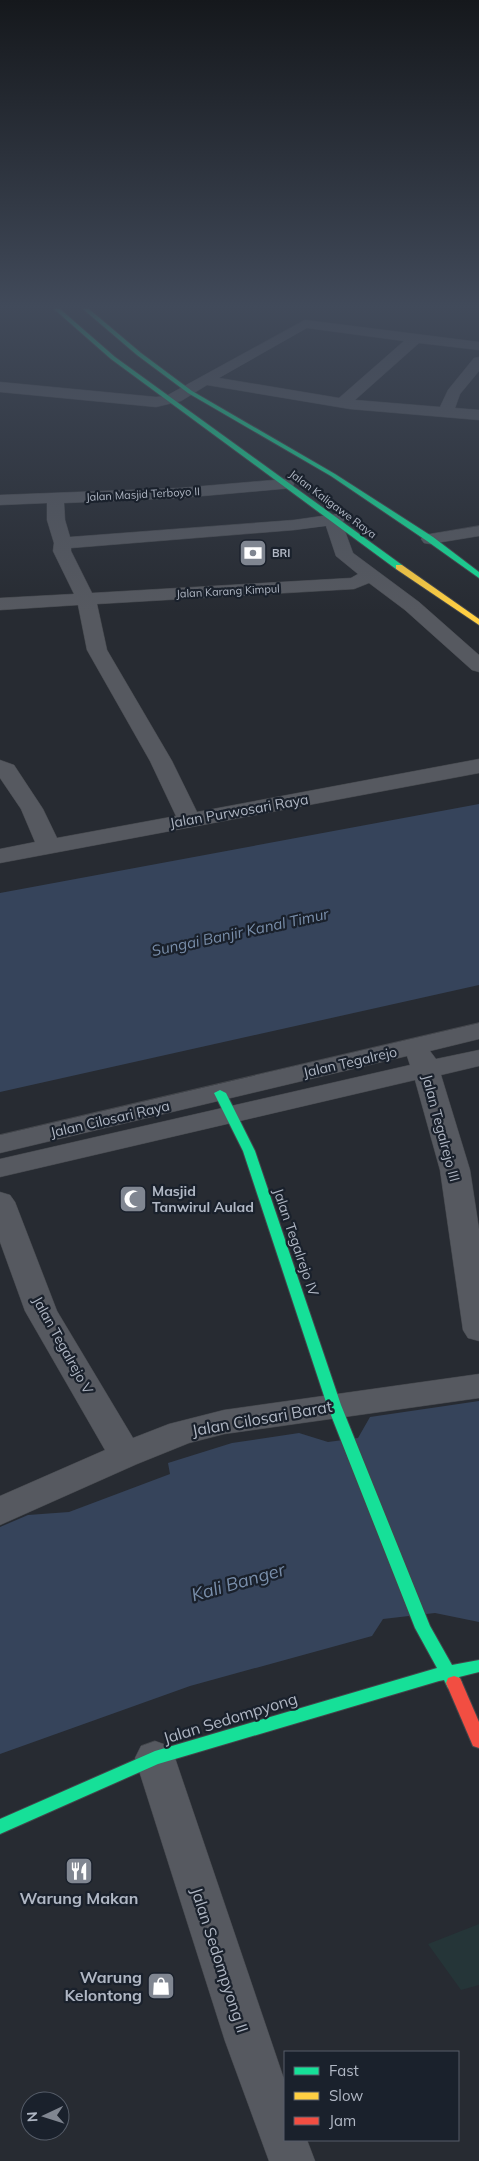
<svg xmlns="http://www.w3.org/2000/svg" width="479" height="2161" font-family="Mulish,sans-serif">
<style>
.green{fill:#253538}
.water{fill:#36445b}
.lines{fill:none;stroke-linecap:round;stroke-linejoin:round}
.street-casing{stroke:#43464b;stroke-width:1}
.fast-casing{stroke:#43464b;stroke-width:2}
.slow-casing{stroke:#43464b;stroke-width:2}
.jam-casing{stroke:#43464b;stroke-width:2}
.street{fill:#565960;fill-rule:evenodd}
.fast{fill:#16e098;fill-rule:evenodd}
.slow{fill:#ffcf43;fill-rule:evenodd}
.jam{fill:#f24e42;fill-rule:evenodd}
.labels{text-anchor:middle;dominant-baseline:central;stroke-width:4.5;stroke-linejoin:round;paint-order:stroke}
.far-street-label{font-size:11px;fill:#b0b7c4;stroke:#1a212c}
.far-poi-label{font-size:11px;font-weight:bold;fill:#b0b7c4;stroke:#1a212c;text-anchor:start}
.street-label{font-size:14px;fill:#b0b7c4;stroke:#1a212c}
.poi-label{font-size:14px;font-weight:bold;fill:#b0b7c4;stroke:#1a212c;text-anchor:start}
.water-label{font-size:15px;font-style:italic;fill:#798eaa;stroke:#1a212c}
.near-street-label{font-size:16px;fill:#b0b7c4;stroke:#1a212c}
.near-poi-label{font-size:16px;font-weight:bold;fill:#b0b7c4;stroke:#1a212c}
.near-water-label{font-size:18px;font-style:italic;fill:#798eaa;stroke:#1a212c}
</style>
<rect width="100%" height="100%" fill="#272b32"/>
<path class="green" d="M479,1924V1985L461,1990L428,1944Z"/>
<g class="water">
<path d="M479,804V985L0,1092V893Z"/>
<path d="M479,1401V1622L435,1613L383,1619L372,1636L190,1686L0,1754V1527L28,1515L69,1512L170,1474L168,1463L232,1443L299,1433L328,1442L358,1438L370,1417Z"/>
</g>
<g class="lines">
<g class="street-casing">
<g id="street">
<path d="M305,320L479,342V350L419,343L355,400L440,407L448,390L474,358L479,357V371L460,394L455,408L479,410V420L350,409L207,385L181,401L156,407L0,392V382L156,397L166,396ZM307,328L404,341L339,398L219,378Z"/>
<path d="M286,479L292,480L294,484L292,488L180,498L64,503L65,520L70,537L294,520L336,514L342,515L345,519L342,523L353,553L419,602L479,655V672L472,670L405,610L369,583L354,589L97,604L107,650L172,761L197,812L479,759V773L0,863V849L35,842L21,809L0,778V760L14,765L43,809L57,838L176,816L150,761L87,650L78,605L0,610V598L74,594L53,551L54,543L47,520V503L0,505V495L180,488ZM326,526L336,556L358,574L351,578L92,593L71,551V548L294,530Z"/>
<path d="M479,526V536L430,544L424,543L421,539L424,535L430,534Z"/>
<path d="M479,1023V1039L430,1051L436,1059L479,1050V1066L441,1075L470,1170L479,1229V1341L468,1338L463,1330L440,1170L415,1080L0,1177V1159L410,1065L407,1056L0,1153V1135Z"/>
<path d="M0,1192L10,1195L15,1202L57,1311L133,1438L169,1424L224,1410L479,1374V1398L224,1434L189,1443L137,1464L0,1525V1496L105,1450L25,1311L0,1242Z"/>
<path d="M155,1741L169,1746L175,1758L285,2082V2140H307L315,2161H269L225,2041L135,1758L141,1746Z"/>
</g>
</g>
<g class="fast-casing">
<g id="fast">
<path d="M54,309H60L115,357L402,565V569H396L111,359Z"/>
<path d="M83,309H89L141,353L192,391L335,474L433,537L479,572V578L427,541L331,476L188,393L137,355Z"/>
<path d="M220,1090L226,1093L255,1151L341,1405L430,1626L452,1665L479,1660V1672L459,1677L462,1683L460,1688L454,1690L448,1688L444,1680L439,1681L158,1764L0,1834V1819L155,1751L437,1668L415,1628L327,1405L243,1151L214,1093Z"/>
</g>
</g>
<g class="slow-casing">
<path id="slow" d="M396,565H402L479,619V625L396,569Z"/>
</g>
<g class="jam-casing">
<path id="jam" d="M454,1676L460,1678L479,1722V1748L473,1746L446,1683L448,1678Z"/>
</g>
<use href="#street" class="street"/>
<use href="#fast" class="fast"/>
<use href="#slow" class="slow"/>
<use href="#jam" class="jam"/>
</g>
<linearGradient id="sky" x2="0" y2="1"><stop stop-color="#15181c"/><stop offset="0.5" stop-color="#414a5a"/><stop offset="1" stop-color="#414a5a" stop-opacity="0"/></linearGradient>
<rect width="479" height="612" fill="url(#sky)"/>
<defs>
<g id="bank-square" transform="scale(1.4375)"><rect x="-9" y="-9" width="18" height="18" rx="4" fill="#808691" stroke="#1a212c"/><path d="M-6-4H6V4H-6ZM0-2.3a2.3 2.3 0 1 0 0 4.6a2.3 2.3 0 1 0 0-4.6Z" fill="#fff"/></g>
<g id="mosque-square" transform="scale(1.4375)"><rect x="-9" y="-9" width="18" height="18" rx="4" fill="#808691" stroke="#1a212c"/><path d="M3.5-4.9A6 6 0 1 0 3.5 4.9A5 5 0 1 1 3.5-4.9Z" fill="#fff"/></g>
<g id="restaurant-square" transform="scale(1.4375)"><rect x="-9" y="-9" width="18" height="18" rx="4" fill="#808691" stroke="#1a212c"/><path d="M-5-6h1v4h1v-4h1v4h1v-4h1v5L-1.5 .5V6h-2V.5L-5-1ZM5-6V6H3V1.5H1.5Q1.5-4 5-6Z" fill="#fff"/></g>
<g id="shop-square" transform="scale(1.4375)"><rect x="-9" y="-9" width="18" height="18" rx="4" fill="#808691" stroke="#1a212c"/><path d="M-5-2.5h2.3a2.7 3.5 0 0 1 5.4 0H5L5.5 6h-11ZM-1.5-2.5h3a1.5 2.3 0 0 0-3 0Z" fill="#fff"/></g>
</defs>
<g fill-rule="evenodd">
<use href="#bank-square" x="253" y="553"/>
<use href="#mosque-square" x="133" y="1199"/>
<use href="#restaurant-square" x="79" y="1871"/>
<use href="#shop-square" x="161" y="1986"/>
</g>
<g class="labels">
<g class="far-street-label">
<text transform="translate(143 494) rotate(-3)">Jalan Masjid Terboyo II</text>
<text transform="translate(333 504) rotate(37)">Jalan Kaligawe Raya</text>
<text transform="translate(228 591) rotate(-3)">Jalan Karang Kimpul</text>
</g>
<g class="far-poi-label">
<text x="272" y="553">BRI</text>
</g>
<g class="street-label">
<text transform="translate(239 811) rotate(-10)">Jalan Purwosari Raya</text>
<text transform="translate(350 1062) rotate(-13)">Jalan Tegalrejo</text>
<text transform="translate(110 1119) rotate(-13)">Jalan Cilosari Raya</text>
<text transform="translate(441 1128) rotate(75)">Jalan Tegalrejo III</text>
<text transform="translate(296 1242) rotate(71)">Jalan Tegalrejo IV</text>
<text transform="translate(63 1345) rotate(61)">Jalan Tegalrejo V</text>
</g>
<g class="poi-label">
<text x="152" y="1191">Masjid<tspan x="152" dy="16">Tanwirul Aulad</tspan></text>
</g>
<g class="water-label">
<text transform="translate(240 932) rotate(-12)">Sungai Banjir Kanal Timur</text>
</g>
<g class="near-street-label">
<text transform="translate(262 1418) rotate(-10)">Jalan Cilosari Barat</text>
<text transform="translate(230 1718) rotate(-17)">Jalan Sedompyong</text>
<text transform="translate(220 1960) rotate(72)">Jalan Sedompyong II</text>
</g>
<g class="near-poi-label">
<text x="79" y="1898">Warung Makan</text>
<text x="142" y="1977" text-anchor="end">Warung<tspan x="142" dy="18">Kelontong</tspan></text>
</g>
<g class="near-water-label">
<text transform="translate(238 1582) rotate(-16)">Kali Banger</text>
</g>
</g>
<rect x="284" y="2051" width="175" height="90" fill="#1a212c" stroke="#565d69"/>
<rect x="294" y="2067" width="25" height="8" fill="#16e098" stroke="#565d69"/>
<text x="329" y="2076" font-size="15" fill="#b0b7c4">Fast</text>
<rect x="294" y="2092" width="25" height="8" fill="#ffcf43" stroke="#565d69"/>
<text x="329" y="2101" font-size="15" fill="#b0b7c4">Slow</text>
<rect x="294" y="2117" width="25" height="8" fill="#f24e42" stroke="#565d69"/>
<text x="329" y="2126" font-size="15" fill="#b0b7c4">Jam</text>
<g transform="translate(45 2116) rotate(266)"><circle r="24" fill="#1a212c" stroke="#565d69"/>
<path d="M0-4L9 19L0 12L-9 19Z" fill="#808691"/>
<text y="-8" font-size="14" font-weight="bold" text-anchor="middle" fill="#b0b7c4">N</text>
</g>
</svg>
